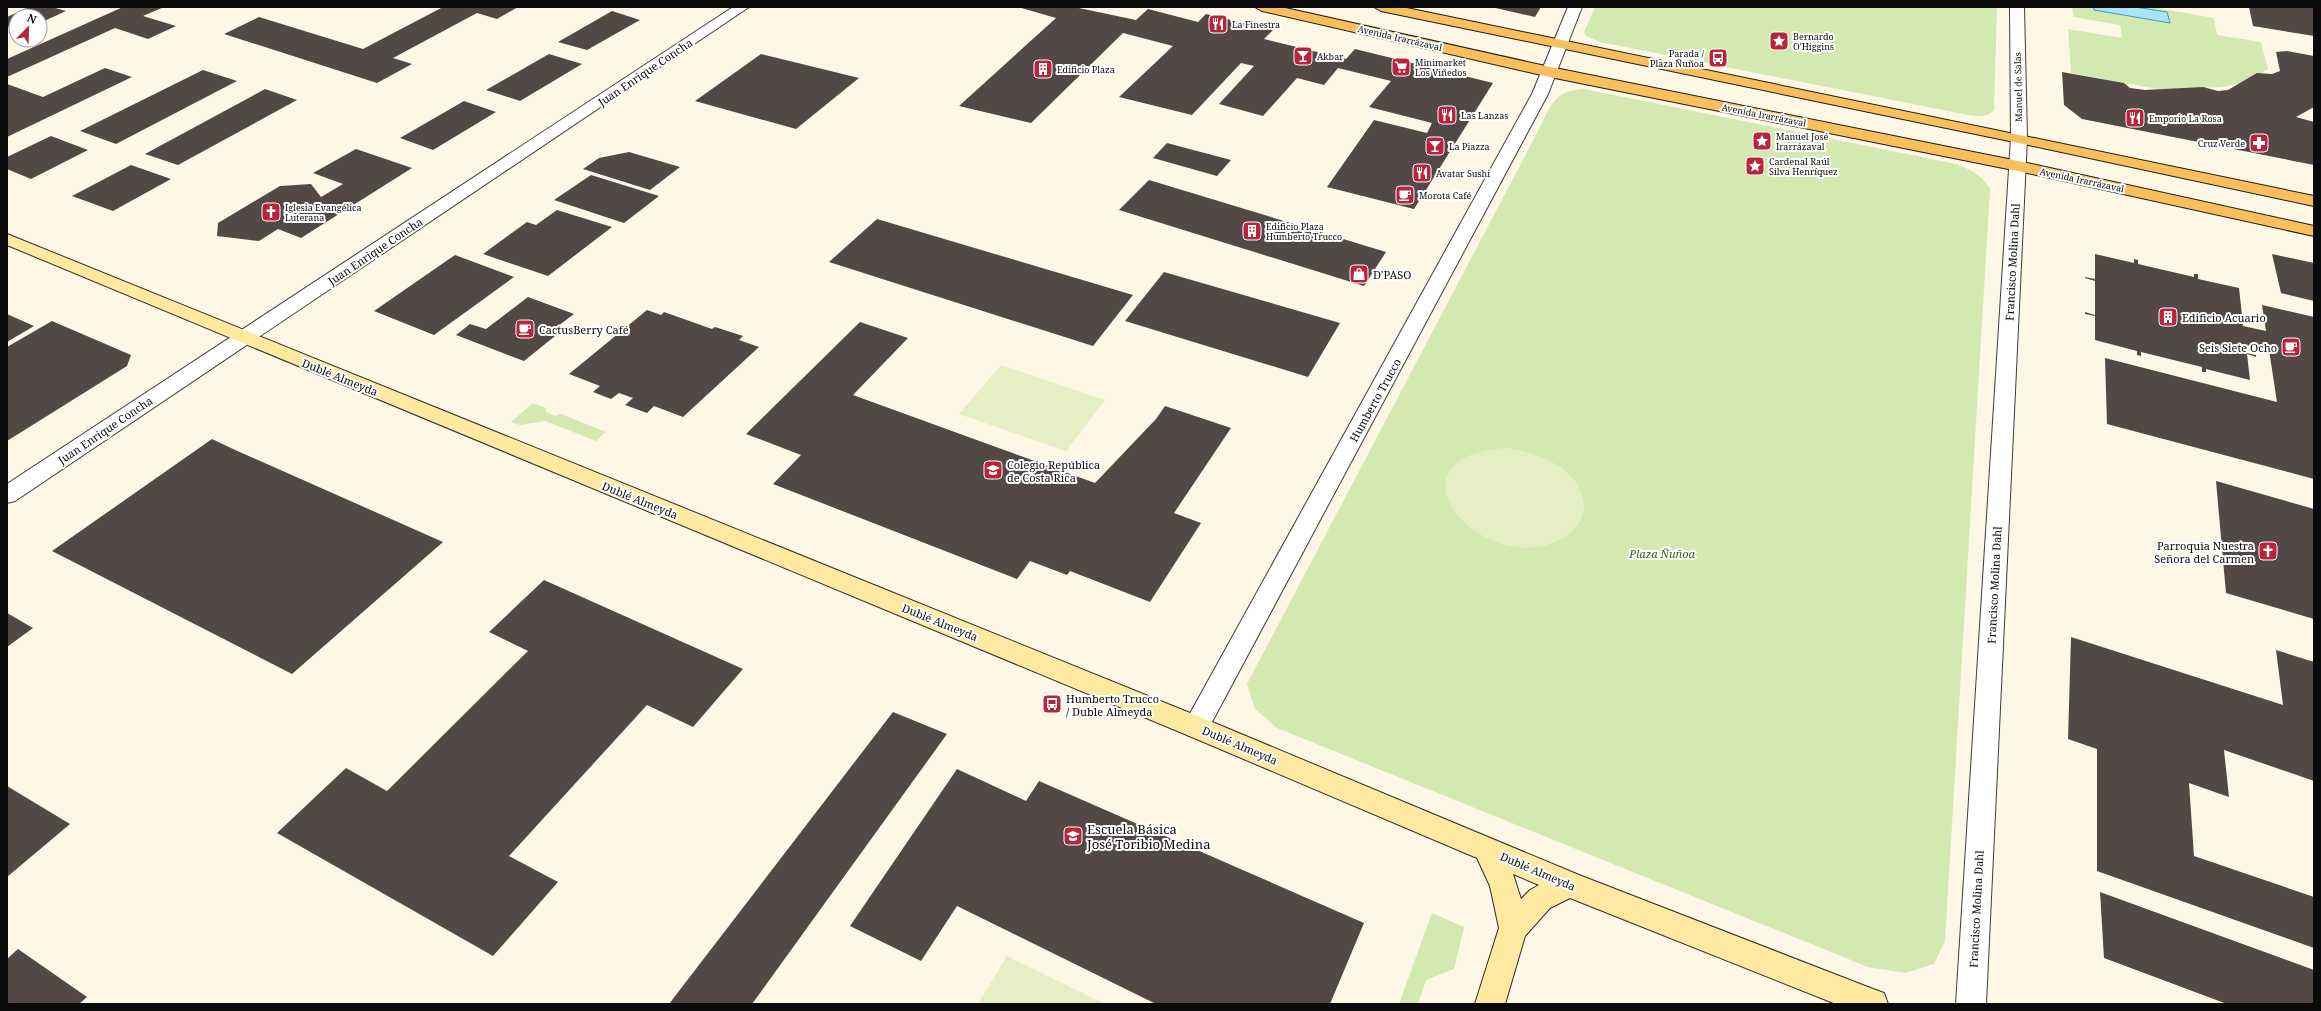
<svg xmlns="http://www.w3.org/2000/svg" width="2321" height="1011" font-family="'Noto Serif',serif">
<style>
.green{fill:#d4e8b2}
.pitch{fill:#e5efc3}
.water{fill:#ace3f5;stroke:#33a1cc}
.building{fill:#524946}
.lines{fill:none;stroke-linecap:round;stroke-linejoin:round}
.street-casing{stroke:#3d3d3d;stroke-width:2}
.secondary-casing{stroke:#2c2c2c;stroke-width:2}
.primary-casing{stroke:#1b1b1b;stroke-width:2}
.street{fill:#fff;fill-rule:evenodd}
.secondary{fill:#ffe9a1;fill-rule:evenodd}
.primary{fill:#f8c05d;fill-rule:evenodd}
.labels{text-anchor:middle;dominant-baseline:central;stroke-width:4;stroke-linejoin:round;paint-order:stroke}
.far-poi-label{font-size:9px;fill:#0a0a0a;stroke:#fff;text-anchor:start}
.far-street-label{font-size:9px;fill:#0a0a0a;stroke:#fff}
.street-label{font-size:11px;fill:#0a0a0a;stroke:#fff}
.poi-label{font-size:11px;fill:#0a0a0a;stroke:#fff;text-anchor:start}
.park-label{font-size:11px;font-style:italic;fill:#32601c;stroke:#fff}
.near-poi-label{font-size:13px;fill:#0a0a0a;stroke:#fff;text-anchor:start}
</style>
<rect width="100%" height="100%" fill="#fff7e6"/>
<g class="green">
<path d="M1595,7H1997L1994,110C1987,118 1977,116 1968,115L1600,42L1586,36L1584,32Z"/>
<path d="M2072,7H2151L2214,18L2217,35L2261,42L2268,69L2247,82L2222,87L2163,90L2071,73L2068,29L2122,38L2120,25L2073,17Z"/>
<path d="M1584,89L1956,164C1971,170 1982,175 1990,189L1945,941L1934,964L1905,973L1868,967L1277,728L1255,709L1247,684L1536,135C1550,110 1551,90 1584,89Z"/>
<path d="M533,403L546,408V412L555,416L561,414L606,432L596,441L545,421L520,425L511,422Z"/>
<path d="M1432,913L1464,927L1454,969L1426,980L1418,1004H1399Z"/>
</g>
<g class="pitch">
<path d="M1001,365L1105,400L1066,451L959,414Z"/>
<path d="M1505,448C1537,451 1585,470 1584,509C1583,523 1572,533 1561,539C1484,581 1376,458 1505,448Z"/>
<path d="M1007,956L1105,1004H978Z"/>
</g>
<path class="water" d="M2094,7H2135L2167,12L2170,23L2094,10Z"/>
<g class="building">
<path d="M29,7H52L66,11L40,23V16H16V29L7,26V17Z"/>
<path d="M123,7H164L143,16L176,26L148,39L115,28L7,77V59Z"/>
<path d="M443,7H518L497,19L477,13L393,58L412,64L377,83L224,34L259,17L363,49Z"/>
<path d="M1018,7H1074L1136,20L1148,9L1198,22L1206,14L1273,30L1264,39L1346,59L1355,49L1493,83L1414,209L1327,187L1374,120L1427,133L1432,123L1369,107L1391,81L1338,68L1324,85L1297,78L1263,116L1219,104L1254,66L1241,63L1192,115L1119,97L1173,46L1123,33L1031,123L959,106L1056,18Z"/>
<path d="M1491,7H1541L1535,17Z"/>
<path d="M2249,7H2314V36L2253,26Z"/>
<path d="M612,11L640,20L587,50L558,42Z"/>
<path d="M2287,51L2314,56V107L2296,117L2314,122V165L2082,119L2064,105L2062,72L2124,83L2130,88L2145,90L2203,87L2218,91L2228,90L2257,73L2272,74L2280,71L2276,52Z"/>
<path d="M549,54L582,64L520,101L486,90Z"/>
<path d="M761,54L859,78L796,129L695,101Z"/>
<path d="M105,68L132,77L7,137V84L43,97Z"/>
<path d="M203,70L237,81L116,144L80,131Z"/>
<path d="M265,89L297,100L178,165L145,154Z"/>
<path d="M464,101L496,112L433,150L400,138Z"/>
<path d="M51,136L88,150L31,179L7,169V157Z"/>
<path d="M1167,143L1231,160L1217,176L1153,158Z"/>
<path d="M356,149L412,168L301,238L278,229L259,241L217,236L218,223L280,186L311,184L321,197L343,184L313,173Z"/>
<path d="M629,152L680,167L650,190L583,169L599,158Z"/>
<path d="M131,165L171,179L113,211L72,196Z"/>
<path d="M591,175L659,196L624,223L554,200Z"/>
<path d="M1149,180L1386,252L1364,286L1119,210Z"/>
<path d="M557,210L612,227L548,276L483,254L527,222L536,225Z"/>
<path d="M877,219L1133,295L1093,346L829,262Z"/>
<path d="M2095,254L2134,263V259L2138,260V264L2194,277V274H2198V279L2239,288L2242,315L2250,317L2251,319L2242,317L2243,326L2266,331L2262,305L2314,317V479L2107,424L2105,358L2277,402L2269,350L2246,345V353L2256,355V357L2247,354L2250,380L2206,369V372H2202V367L2141,352V356L2137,355V351L2095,340V316L2085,314V312L2095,315V281L2085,278V277L2095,279Z"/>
<path d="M2272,254L2314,263V301L2281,293Z"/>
<path d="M455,255L514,277L434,335L374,311Z"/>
<path d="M1164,272L1340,323L1308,377L1125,321Z"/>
<path d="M528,297L574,314L558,326L565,328L524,361L456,335L470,324L486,329Z"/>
<path d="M647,310L661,315L664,312L712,329L715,327L743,336L739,340L759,347L683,417L654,406L647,413L625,405L633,398L619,393L611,399L593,392L600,386L569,374Z"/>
<path d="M7,314L34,326L7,342Z"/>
<path d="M52,321L131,355L127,366L7,441V347Z"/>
<path d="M860,322L908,338L853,395L1095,483L1156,419L1165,406L1231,428L1174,513L1201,523L1150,602L1070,571L1067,575L1030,561L1017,579L773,484L801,455L746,434Z"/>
<path d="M212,439L233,449L443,542L292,674L52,551Z"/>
<path d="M2216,481L2314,509V619L2226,593Z"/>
<path d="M544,580L743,669L693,727L647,705L509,856L558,882L493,956L277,833L346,768L387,791L528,651L489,632Z"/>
<path d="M7,613L33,628L7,647Z"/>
<path d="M2071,637L2283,705L2276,650L2314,662V781L2224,750L2229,797L2189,783L2194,856L2314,897V948L2097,871V749L2068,739Z"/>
<path d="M893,712L947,734L752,1004H669Z"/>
<path d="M957,769L1026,801L1039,781L1364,923L1330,1004H1156L957,906L921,961L850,926Z"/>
<path d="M7,786L70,824L7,877Z"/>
<path d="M2100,892L2314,970V1004H2227L2104,958Z"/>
<path d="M18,949L87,997L79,1004H7V959Z"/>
</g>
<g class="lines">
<g class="street-casing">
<g id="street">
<path d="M733,7H749L15,501L7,503V484Z"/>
<path d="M1568,7H1582L1548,94L1205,735L1196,738L1187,735L1183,727L1187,719L1532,94Z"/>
<path d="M2010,7H2024L2027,138L1986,1004H1956L2011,138Z"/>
</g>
</g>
<g class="secondary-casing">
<path id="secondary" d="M7,234L1205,719L1579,875L1873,989L1884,993L1888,1004H1836L1570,898L1550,908L1525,936L1505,1004H1475L1499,928L1490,886L1477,858L1187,735L7,245ZM1513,874L1539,885L1530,890L1521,899Z"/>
</g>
<g class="primary-casing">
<g id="primary">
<path d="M1255,7H1281L1550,67L2018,161L2314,226V236L2018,171L1550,77L1262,11Z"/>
<path d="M1374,7H1402L2314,196V206L2019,143L1381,11Z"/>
</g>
</g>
<use href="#street" class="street"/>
<use href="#secondary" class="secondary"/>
<use href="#primary" class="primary"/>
</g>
<defs>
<g id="restaurant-square" transform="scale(1)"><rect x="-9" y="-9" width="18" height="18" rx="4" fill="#b8243c" stroke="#fff"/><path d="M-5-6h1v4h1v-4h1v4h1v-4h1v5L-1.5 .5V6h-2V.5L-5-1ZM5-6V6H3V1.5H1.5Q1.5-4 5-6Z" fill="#fff"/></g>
<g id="sight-square" transform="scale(1)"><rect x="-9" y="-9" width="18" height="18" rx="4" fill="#b8243c" stroke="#fff"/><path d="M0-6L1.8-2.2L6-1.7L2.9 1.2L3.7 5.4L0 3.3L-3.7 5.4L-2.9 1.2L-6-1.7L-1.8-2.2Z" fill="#fff"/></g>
<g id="bar-square" transform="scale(1)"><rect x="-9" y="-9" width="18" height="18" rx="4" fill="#b8243c" stroke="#fff"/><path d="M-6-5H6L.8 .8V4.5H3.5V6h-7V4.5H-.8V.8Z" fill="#fff"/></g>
<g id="bus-square" transform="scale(1)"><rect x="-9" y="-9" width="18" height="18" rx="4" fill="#b8243c" stroke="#fff"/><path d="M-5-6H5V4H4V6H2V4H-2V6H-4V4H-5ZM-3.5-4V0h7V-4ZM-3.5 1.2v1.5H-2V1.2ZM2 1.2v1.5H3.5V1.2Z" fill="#fff"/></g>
<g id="supermarket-square" transform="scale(1)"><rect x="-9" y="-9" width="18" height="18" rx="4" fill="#b8243c" stroke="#fff"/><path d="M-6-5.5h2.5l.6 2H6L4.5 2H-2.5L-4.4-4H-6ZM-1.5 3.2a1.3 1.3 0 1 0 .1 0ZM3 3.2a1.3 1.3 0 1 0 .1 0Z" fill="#fff"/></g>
<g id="building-square" transform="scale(1)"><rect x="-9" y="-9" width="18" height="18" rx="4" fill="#b8243c" stroke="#fff"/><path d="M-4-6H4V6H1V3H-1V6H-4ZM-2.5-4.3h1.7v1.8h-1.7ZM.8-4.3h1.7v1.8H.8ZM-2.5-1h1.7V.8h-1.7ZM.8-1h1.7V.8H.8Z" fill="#fff"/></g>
<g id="pharmacy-square" transform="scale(1)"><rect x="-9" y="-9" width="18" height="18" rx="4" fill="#b8243c" stroke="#fff"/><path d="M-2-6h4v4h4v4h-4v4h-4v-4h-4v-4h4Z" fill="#fff"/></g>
<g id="cafe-square" transform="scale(1)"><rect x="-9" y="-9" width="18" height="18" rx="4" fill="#b8243c" stroke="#fff"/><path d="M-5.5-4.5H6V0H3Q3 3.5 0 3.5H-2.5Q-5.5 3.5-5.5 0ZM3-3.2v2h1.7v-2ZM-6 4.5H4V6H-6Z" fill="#fff"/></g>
<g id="church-square" transform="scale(1)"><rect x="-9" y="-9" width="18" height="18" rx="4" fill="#b8243c" stroke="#fff"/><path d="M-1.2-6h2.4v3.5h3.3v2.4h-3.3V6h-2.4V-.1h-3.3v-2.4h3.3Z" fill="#fff"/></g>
<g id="shop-square" transform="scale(1)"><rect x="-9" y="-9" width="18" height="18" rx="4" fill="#b8243c" stroke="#fff"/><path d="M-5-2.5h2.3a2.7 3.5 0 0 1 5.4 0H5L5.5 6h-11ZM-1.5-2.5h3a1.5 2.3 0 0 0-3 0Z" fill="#fff"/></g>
<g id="school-square" transform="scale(1)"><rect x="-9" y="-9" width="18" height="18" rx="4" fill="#b8243c" stroke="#fff"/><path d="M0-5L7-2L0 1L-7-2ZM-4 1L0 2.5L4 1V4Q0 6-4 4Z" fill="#fff"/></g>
</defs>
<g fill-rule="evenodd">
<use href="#restaurant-square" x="1218" y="24"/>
<use href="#sight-square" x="1779" y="41"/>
<use href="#bar-square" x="1303" y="56"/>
<use href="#bus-square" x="1718" y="58"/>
<use href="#supermarket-square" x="1401" y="67"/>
<use href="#building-square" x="1043" y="69"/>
<use href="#restaurant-square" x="1447" y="115"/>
<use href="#restaurant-square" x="2135" y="118"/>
<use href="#sight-square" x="1762" y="141"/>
<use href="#pharmacy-square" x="2259" y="143"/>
<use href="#bar-square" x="1435" y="146"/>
<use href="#sight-square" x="1755" y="166"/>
<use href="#restaurant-square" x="1422" y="173"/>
<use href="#cafe-square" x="1405" y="195"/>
<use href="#church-square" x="271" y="212"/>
<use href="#building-square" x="1252" y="231"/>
<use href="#shop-square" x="1359" y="274"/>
<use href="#building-square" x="2168" y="317"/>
<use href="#cafe-square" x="525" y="329"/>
<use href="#cafe-square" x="2291" y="347"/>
<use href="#school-square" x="993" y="470"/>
<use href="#church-square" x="2268" y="551"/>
<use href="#bus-square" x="1052" y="704"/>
<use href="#school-square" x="1073" y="836"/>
</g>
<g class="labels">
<g class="far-poi-label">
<text x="1232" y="24">La Finestra</text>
<text x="1793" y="36">Bernardo<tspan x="1793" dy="10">O'Higgins</tspan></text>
<text x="1704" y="53" text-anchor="end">Parada /<tspan x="1704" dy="10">Plaza Ñuñoa</tspan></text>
<text x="1317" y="56">Akbar</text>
<text x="1415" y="62">Minimarket<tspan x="1415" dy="10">Los Viñedos</tspan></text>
<text x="1057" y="69">Edificio Plaza</text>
<text x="1461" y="115">Las Lanzas</text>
<text x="2149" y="118">Emporio La Rosa</text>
<text x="1776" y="136">Manuel José<tspan x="1776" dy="10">Irarrázaval</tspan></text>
<text x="2245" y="143" text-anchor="end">Cruz Verde</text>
<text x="1449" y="146">La Piazza</text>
<text x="1769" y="161">Cardenal Raúl<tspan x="1769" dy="10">Silva Henríquez</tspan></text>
<text x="1436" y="173">Avatar Sushi</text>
<text x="1419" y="195">Morota Café</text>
<text x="285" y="207">Iglesia Evangélica<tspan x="285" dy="10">Luterana</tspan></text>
<text x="1266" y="226">Edificio Plaza<tspan x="1266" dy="10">Humberto Trucco</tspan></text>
</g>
<g class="far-street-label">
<text transform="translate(1400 38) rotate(13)">Avenida Irarrázaval</text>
<text transform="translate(2018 87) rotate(-91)">Manuel de Salas</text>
<text transform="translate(1764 115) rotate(11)">Avenida Irarrázaval</text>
<text transform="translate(2082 180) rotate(12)">Avenida Irarrázaval</text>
</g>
<g class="street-label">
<text transform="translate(645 72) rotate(-34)">Juan Enrique Concha</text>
<text transform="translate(375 251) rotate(-34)">Juan Enrique Concha</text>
<text transform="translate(2012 262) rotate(-87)">Francisco Molina Dahl</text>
<text transform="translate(340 377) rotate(22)">Dublé Almeyda</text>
<text transform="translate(1375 400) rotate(-61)">Humberto Trucco</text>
<text transform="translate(105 430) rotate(-34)">Juan Enrique Concha</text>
<text transform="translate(640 500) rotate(22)">Dublé Almeyda</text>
<text transform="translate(1994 585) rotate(-87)">Francisco Molina Dahl</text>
<text transform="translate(940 622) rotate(22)">Dublé Almeyda</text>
<text transform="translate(1240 745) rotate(23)">Dublé Almeyda</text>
<text transform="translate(1538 871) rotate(23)">Dublé Almeyda</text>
<text transform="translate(1976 909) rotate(-87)">Francisco Molina Dahl</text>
</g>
<g class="poi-label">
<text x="1373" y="274">D'PASO</text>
<text x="2182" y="317">Edificio Acuario</text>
<text x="539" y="329">CactusBerry Café</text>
<text x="2277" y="347" text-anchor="end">Seis Siete Ocho</text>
<text x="1007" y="464">Colegio República<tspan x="1007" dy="13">de Costa Rica</tspan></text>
<text x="2254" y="545" text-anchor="end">Parroquia Nuestra<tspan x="2254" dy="13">Señora del Carmen</tspan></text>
<text x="1066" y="698">Humberto Trucco<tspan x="1066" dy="13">/ Duble Almeyda</tspan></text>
</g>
<g class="park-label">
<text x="1662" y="553">Plaza Ñuñoa</text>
</g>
<g class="near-poi-label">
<text x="1087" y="829">Escuela Básica<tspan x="1087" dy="15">José Toribio Medina</tspan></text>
</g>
</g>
<rect width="2321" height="1011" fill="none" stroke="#0a0a0a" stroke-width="16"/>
<g transform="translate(28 28) rotate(23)"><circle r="19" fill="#ffffff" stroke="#9d9d9d"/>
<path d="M0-3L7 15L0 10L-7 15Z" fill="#b8243c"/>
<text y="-6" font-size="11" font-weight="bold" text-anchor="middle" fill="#0a0a0a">N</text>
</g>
</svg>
